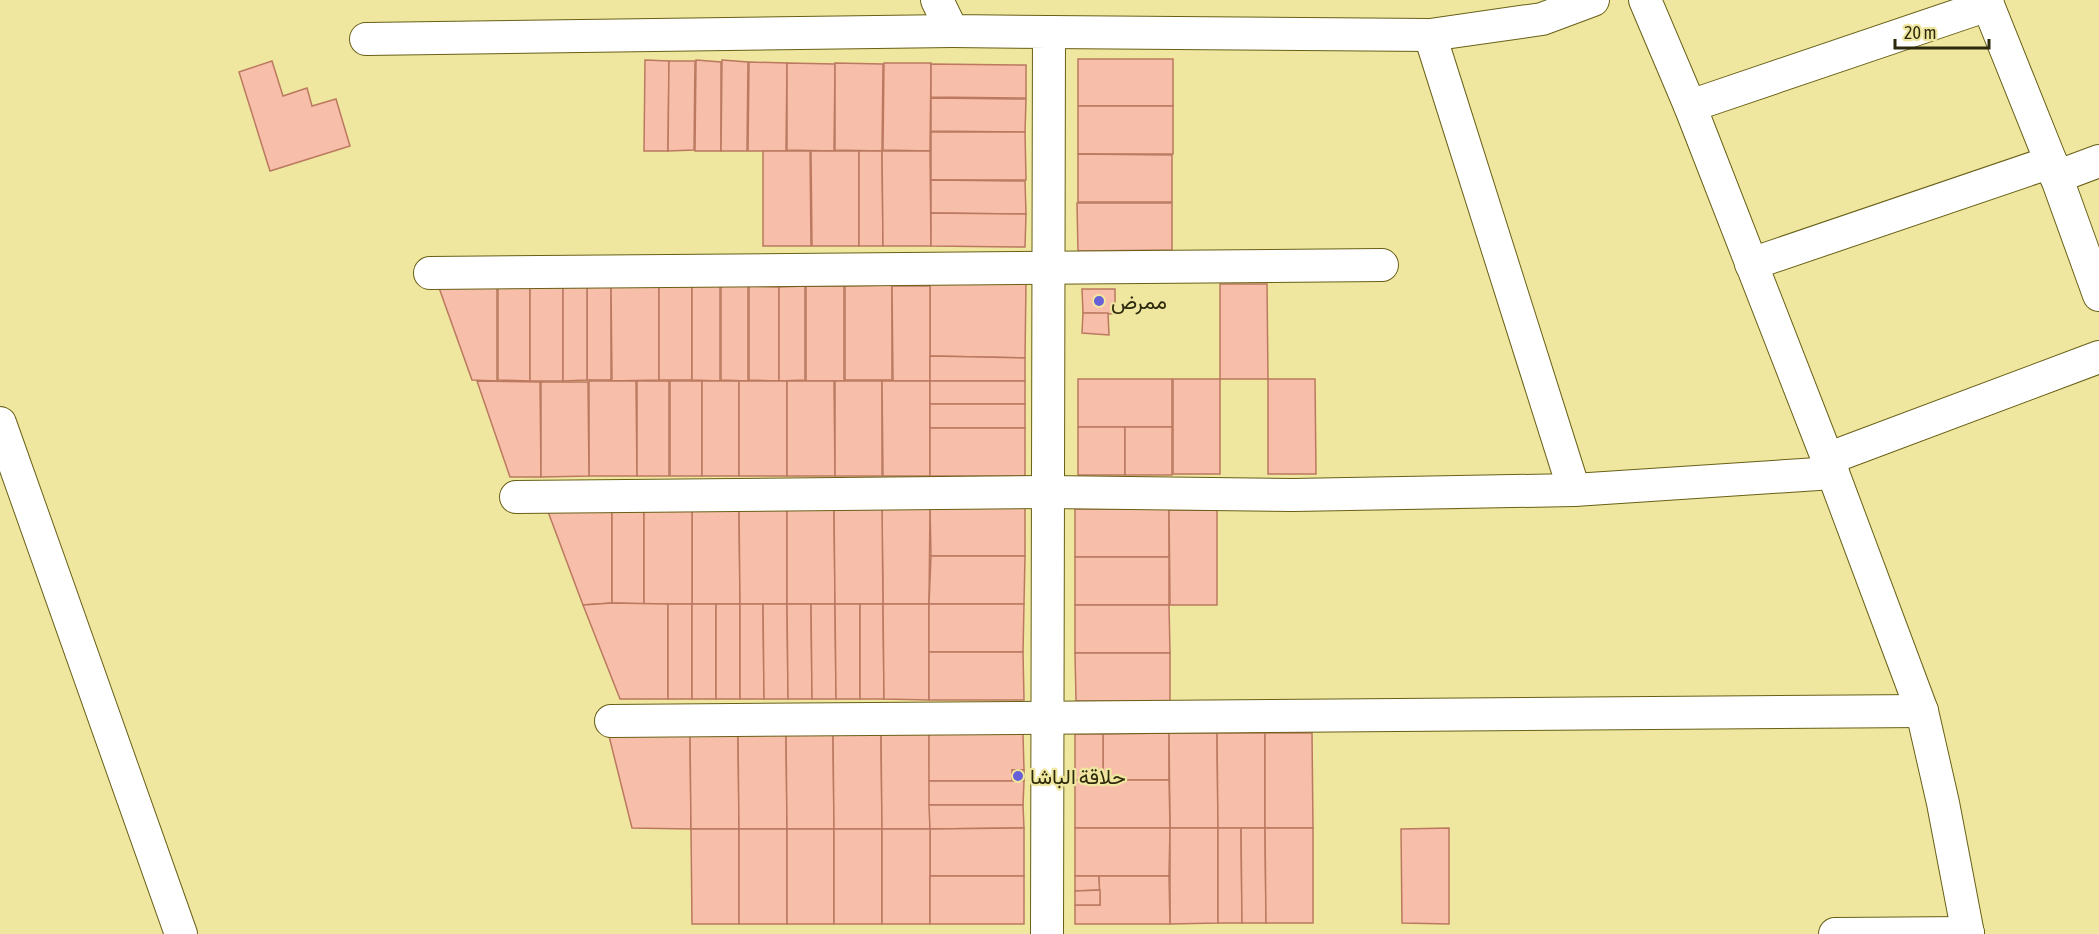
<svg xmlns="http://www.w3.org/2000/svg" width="2099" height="934" font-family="'Asap Condensed',Vazirmatn,sans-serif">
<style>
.building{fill:#f7bea9;stroke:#bb7960;stroke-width:1.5}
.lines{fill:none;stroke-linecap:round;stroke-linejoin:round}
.minor-casing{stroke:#696018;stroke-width:34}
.minor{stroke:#fff;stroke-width:32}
.poi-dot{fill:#665fd8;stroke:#efe69f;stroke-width:2}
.labels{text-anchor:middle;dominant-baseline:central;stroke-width:4.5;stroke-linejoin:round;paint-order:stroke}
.poi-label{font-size:21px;fill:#2d290c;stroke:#efe69f;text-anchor:start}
</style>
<rect width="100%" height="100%" fill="#efe69f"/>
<g class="building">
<rect x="1078" y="59" width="95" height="47"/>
<path d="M645,60L669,61L668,151H644Z"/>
<path d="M696,60L721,62V151H695Z"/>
<path d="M722,60L748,62L747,151H721Z"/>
<path d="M272,61L283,96L307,88L312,106L336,99L350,146L270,171L239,72Z"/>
<path d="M669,61H695L694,150L668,151Z"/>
<path d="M749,62L787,63L786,151H748Z"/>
<path d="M787,63L835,64L834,151L787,150Z"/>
<path d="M835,63L883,64L882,151L835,150Z"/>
<path d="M884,63H931L930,151L883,150Z"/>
<path d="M931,64L1026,65V98L931,97Z"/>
<path d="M931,98L1026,99L1025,132L931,131Z"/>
<rect x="1078" y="106" width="95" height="48"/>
<path d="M931,132H1025L1026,180H931Z"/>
<path d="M763,151H810L811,246H763Z"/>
<path d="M811,151H859V246H812Z"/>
<path d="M859,151H882L883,246H859Z"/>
<path d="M882,151H930L931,246H883Z"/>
<path d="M1078,154L1172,155V202H1078Z"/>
<path d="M931,180L1025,181L1026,214L931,213Z"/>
<path d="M1077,203H1172V250L1078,251Z"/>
<path d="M931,213L1026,214L1025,247L931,246Z"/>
<path d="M930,280L1026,281L1025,358L930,356Z"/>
<path d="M1220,284H1267L1268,379H1220Z"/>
<path d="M438,285L497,286V381L472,380Z"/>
<rect x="587" y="285" width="24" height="95"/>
<path d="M611,285L659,286V380L612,381Z"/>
<path d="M659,285L692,286V380H659Z"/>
<path d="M892,285V380H845V286Z"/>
<path d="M498,286H530V381L498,380Z"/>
<rect x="530" y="286" width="33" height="95"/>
<path d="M563,286H587V380L563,381Z"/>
<path d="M692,286H720V381L692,380Z"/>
<path d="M721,286H748V381L721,380Z"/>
<path d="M749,286L779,287V381L749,380Z"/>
<path d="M805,286V380L779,381V287Z"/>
<rect x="806" y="286" width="38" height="95"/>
<path d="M892,286H930V381H893Z"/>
<path d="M1082,289H1115V314L1083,313Z"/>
<path d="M1083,313H1108L1109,335L1082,333Z"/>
<path d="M930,356L1025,358V381H930Z"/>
<rect x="1078" y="379" width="94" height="48"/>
<rect x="1173" y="379" width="47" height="95"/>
<path d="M1268,379H1315L1316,474H1268Z"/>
<path d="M477,381L540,382L541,477H510Z"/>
<path d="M589,381H636L637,476H589Z"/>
<rect x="637" y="381" width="32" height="95"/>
<rect x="670" y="381" width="32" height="95"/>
<rect x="702" y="381" width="37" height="95"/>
<rect x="739" y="381" width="48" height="95"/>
<path d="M787,381H834L835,476H787Z"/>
<rect x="835" y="381" width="47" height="95"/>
<path d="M882,381H930V476H883Z"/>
<rect x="930" y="381" width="95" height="23"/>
<path d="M541,382H588L589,476L541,477Z"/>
<rect x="930" y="404" width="95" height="24"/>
<rect x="1078" y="427" width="47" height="48"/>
<rect x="1125" y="427" width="47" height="48"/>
<rect x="930" y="428" width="95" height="48"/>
<path d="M612,508V603L583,605L547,509Z"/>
<path d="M612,508L644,509V604L612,603Z"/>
<path d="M692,508L739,509L740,604H692Z"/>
<path d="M692,508V604H644V509Z"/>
<path d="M930,508H1025V556H931Z"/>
<path d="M930,508L929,604H883L882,509Z"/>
<path d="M739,509H787V604H740Z"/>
<path d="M787,509H834L835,604H787Z"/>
<path d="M834,509H882L883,604H835Z"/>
<rect x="1075" y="509" width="94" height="48"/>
<path d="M1169,510H1217V605H1170Z"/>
<path d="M931,556H1025L1024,604H929Z"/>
<rect x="1075" y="557" width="94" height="48"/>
<path d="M612,603L668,604V699H620L583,605Z"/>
<rect x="668" y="604" width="24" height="95"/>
<rect x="692" y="604" width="24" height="95"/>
<rect x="716" y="604" width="24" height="95"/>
<path d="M740,604H763L764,699H740Z"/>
<path d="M763,604H787L788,699H764Z"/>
<path d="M787,604H811L812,699H788Z"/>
<path d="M811,604H835L836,699H812Z"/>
<path d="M835,604H860V699H836Z"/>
<path d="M860,604H883L884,699H860Z"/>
<path d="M883,604H929V700L884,699Z"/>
<path d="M929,604H1024L1023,652H929Z"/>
<path d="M1075,605H1169L1170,653H1075Z"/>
<path d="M929,652H1023L1024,700H929Z"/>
<path d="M1075,653H1170V701H1076Z"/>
<path d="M1169,733V780H1103V734Z"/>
<path d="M1169,733H1217L1218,828H1170Z"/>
<path d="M1217,733H1265V828H1218Z"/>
<path d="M1265,733H1312L1313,828H1265Z"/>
<path d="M690,734L691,829L632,828L609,736Z"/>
<path d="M690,734H738L739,829H691Z"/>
<path d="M738,734H786L787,829H739Z"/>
<path d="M786,734H833L834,829H787Z"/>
<path d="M833,734H881L882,829H834Z"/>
<path d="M881,734H929L930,829H882Z"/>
<path d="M929,734H1023L1024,770H1012V781H929Z"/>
<rect x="1075" y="734" width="28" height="46"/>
<rect x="1012" y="770" width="12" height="11"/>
<path d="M1075,780H1169L1170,828H1075Z"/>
<path d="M929,781H1024L1023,805H929Z"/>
<path d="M929,805H1023L1024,828L930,829Z"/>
<path d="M1024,828V876H930V829Z"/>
<path d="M1075,828H1170L1169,876H1075Z"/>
<path d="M1170,828H1218V923L1170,924Z"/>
<path d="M1218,828H1241L1242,923H1218Z"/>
<path d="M1241,828H1265L1266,923H1242Z"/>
<path d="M1265,828H1313V923H1266Z"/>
<path d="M1449,828V924L1402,923L1401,829Z"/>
<path d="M691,829H739V924H692Z"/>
<rect x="739" y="829" width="48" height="95"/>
<rect x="787" y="829" width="47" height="95"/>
<rect x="834" y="829" width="48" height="95"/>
<rect x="882" y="829" width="48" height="95"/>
<rect x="930" y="876" width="94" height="48"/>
<path d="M1075,876H1099L1100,890L1075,891Z"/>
<path d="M1099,876H1169L1170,924H1075V905H1100Z"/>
<path d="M1100,890V905H1075V891Z"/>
</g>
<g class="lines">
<g class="minor-casing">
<g id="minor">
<path d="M937,0L952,31L1049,32L1047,934"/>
<path d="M1645,0L1690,106L1833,473L1922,711L1943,803L1968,934"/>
<path d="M1986,0L2051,162L2099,295"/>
<path d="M1049,32L1430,35L1542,19L1593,0"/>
<path d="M1430,35L1574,490"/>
<path d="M366,39L952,31"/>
<path d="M1690,106L1988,5"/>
<path d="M2056,177L2099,161"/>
<path d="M1751,264L2051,162"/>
<path d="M430,273L1382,265"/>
<path d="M0,423L181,934"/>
<path d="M1827,459L2099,357"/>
<path d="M516,497L1048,492L1293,495L1574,490L1833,473"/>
<path d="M611,721L1922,711"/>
<path d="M1835,934L1968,933"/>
</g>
</g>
<use href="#minor" class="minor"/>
</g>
<g class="poi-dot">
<circle cx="1099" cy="301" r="6"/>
<circle cx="1018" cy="776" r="6"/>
</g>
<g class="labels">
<g class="poi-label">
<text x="1111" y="301">ممرض</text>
<text x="1030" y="776">حلاقة الباشا</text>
</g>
</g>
<path d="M1895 39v9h94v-9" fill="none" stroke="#2d290c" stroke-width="3"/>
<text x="1904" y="39" font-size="18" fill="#2d290c" stroke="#efe69f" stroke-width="4.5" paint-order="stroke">20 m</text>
</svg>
